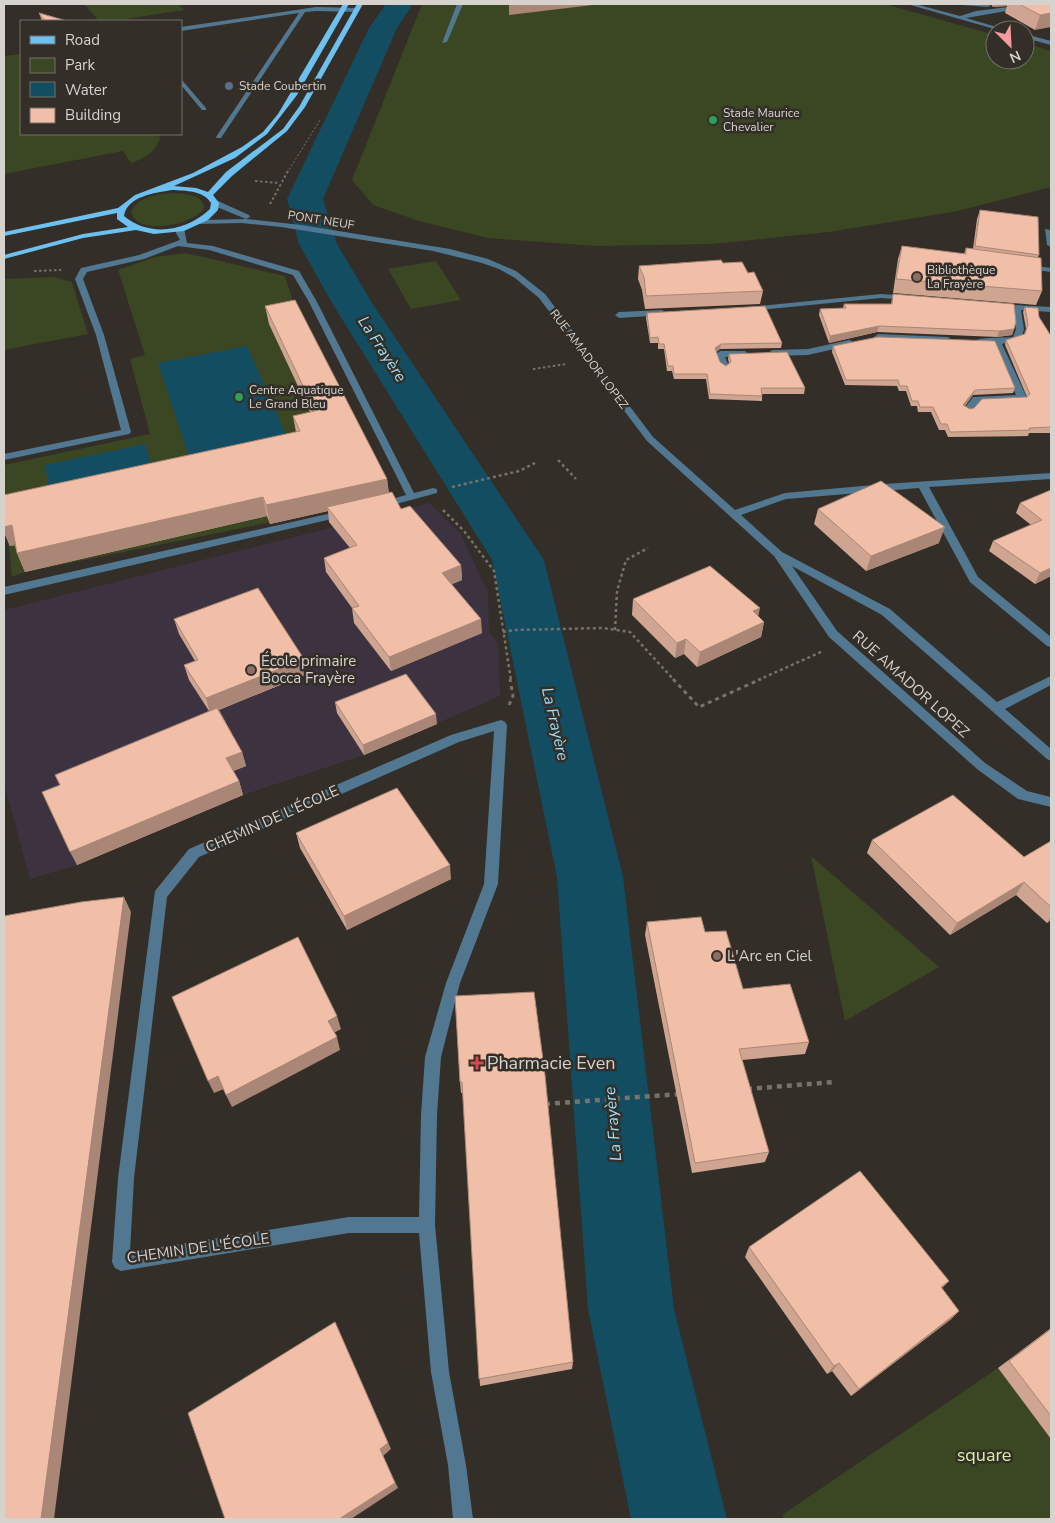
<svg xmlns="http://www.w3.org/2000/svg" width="1055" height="1523" font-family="'Nunito Sans',sans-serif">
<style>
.education{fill:#3d3240}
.green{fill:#3b4623}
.water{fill:#134d61}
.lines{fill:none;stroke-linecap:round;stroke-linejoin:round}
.river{fill:#134d61;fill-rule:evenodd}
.path-far4{stroke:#76726c;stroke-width:1;stroke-dasharray:2 2;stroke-linecap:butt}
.path-far3{stroke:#76726c;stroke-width:2;stroke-dasharray:2.5 2.5;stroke-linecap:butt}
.path-far2{stroke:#76726c;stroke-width:2.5;stroke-dasharray:3 3;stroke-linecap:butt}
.path-far1{stroke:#76726c;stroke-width:3;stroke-dasharray:4 4;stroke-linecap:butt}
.path{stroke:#76726c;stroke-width:4.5;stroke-dasharray:5 5;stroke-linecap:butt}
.minor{fill:#517890;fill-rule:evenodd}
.major{fill:#6cc1f1;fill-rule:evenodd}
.wall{fill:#cfa490}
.shaded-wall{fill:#a98675}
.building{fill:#f1bfa7;stroke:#a98675}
.service-dot{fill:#5c6f8a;stroke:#332e27;stroke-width:2}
.leisure-dot{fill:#2e9e5b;stroke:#332e27;stroke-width:2}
.education-dot{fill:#8d6e63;stroke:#332e27;stroke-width:2}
.health-dot{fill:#e0444e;stroke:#332e27;stroke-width:2}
.labels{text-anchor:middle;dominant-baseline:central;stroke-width:5;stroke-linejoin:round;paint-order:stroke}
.far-poi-label{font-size:12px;fill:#d6d2ce;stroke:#332e27;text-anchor:start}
.far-street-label{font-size:12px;fill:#d6d2ce;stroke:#332e27}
.poi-label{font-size:15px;fill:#d6d2ce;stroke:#332e27;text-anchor:start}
.street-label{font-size:15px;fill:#d6d2ce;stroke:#332e27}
.water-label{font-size:16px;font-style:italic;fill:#9cdffb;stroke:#332e27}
.near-poi-label{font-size:18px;fill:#d6d2ce;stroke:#332e27;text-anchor:start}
.near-park-label{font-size:18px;fill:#d7efa7;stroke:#332e27}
</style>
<rect width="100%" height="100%" fill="#332e27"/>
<path class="education" d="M429,503L460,533L488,592L489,631L498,643L500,696L364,755L243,795L77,865L30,879L4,783V610Z"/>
<g class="green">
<path d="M84,4H178L184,10L114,21H99Z"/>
<path d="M422,4H885L995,35V60H1025V43L1051,51V187L958,211L829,232L712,244L595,246L488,238L419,221L373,205L352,180Z"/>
<path d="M21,54V134H157L160,138C157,152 143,159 131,163L123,151L4,174V56Z"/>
<path d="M173,193C185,194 204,194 204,209C192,225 137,237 131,212C138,196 158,194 173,193Z"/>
<path d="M186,253L285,276L298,318L363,448L311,514L25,572L12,577L4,504V465L150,434L130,359L145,355L118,270L155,257Z"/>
<path d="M436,261L461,300L411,309L388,269Z"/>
<path d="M55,277L72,282L88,334L4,350V279Z"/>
<path d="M811,856L939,967L845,1021Z"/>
<path d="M998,1368L1051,1435V1519H785L782,1515Z"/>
</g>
<g class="water">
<path d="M247,346L289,442L191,463L158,363Z"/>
<path d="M145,444L153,472L50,494L45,465Z"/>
</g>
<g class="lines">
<path class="river" d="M386,4H413L397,28L323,199L337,244L372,303L544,560L623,877L674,1309L727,1519H631L588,1309L557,877L492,560L332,303L299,244L287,199L369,28Z"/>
<path class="path-far4" d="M287,173L320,120"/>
<g class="path-far3">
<path d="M255,181L279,183"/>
<path d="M270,204L288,171"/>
<path d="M34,271L61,270"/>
<path d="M533,369L567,364"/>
</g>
<g class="path-far2">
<path d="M558,460L576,479"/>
<path d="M452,487L519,471L535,463"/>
<path d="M443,510L464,531L494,571L511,680"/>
<path d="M615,630L617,591L626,560L648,548"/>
<path d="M503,632L514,630L603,628L630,632L674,680"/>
<path d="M758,680L821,652"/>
</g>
<g class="path-far1">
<path d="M673,679L699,707L761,679"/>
<path d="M509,705L513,696L510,679"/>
</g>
<g class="path">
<path d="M747,1089L834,1082"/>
<path d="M545,1104L680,1094"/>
</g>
<g class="minor">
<path d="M457,4H463L447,42L442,43Z"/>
<path d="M907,4H915L960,16L976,11L1032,4H1046L966,18L1007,30H998Z"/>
<path d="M950,4H990L991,5L988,7Z"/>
<path d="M316,7L357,8L360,10L357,12L316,11L305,12L221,138H217L216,137L299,13L181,31V27Z"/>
<path d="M1025,34L1051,41V45L1025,38Z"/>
<path d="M181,79L206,108V110H202L181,85Z"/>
<path d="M212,201H218L249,215L250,217L246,219L301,225L450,249L488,259L516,271L545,294L653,437L735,510L785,493L884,484L1051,473V479L929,487L978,577L1051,637V647L1047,646L970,582L919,488L786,499L741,515L782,552L890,609L997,702L1051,676V685L1005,709L1051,749V761L1047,759L882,615L792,566L837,631L985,763L1027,791L1051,797V807L1018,799L977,769L829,637L774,556L647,441L539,298L515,278L499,269L482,263L433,251L281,227L241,223L197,224L196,222L200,220L246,219L212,205Z"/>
<path d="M177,227L184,229L187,243L213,246L299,271L317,302L414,493L433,488L437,489V493L381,508L376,505L377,503L406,495L309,302L293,275L209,250L178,246L144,259L87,272L83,279L104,335L131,432L129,434L4,460V454L121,430L96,335L75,279L81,268L139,255L180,240L176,233Z"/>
<path d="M1045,229L1051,230V247L1047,245Z"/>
<path d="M1021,264L1051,268V272L1021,268Z"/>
<path d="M881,294L909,296L913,298L909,300L881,298L750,311L746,309L750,307Z"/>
<path d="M996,304L1051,307V312L1021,310L1024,329L1021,339L1002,344L1027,398L1025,400L979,402L971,412H965L963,410L973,397L1016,395L994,344H978L974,341C979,337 1004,338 1013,337L1016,329L1013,310L996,308Z"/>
<path d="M662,310L666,313L665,315L619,318L615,315L619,312Z"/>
<path d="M878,334L948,337L952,340L948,343L875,339L874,337Z"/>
<path d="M849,340L852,341V345L808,355L772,356L768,353L772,350L808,349Z"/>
<path d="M745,351L749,354L748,356L725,357L729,366L725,369L721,366L716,354L720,351Z"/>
<path d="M345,510L349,511V515L4,595V587Z"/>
<path d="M501,720L505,722L507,725L498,884L460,983L441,1057L437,1115L435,1225L449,1372L466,1465L473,1519H453L448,1465L431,1372L419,1233H349L121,1271L115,1268L112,1262L118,1178L155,891L189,849L451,735ZM494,731L484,884L446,983L425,1057L421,1115L419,1217H349L130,1252L134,1178L167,897L199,857L459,742Z"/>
</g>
<path class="major" d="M343,4H349L297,95L267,134L235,158L174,186L196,188L208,192L226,172L283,129L299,107L357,4H363L305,107L287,131L232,176L213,195L219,203L218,210L208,220L184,231L154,234L136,230L83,238L4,259V255L83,234L128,227L117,219V213L4,236V232L118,208L135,195L193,173L242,147L263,132L278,114ZM172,190C186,191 203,190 211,203L210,209C187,231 150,238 124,216C127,196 155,193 172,190Z"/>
</g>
<g class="wall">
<path d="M991,4H1051L1035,30L1005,13L1007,6L993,7Z"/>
<path d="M39,13L67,21H42Z"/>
<path d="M980,210L1039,255L1038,257L1042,291L1036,305L893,293L898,259L902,246L964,254L966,248L973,249L977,219Z"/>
<path d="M723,263L748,273L763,291L760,304L645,309L642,290L638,279L639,266Z"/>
<path d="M893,294L1016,322L1012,335L997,337L877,332L829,343L819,315L820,309L843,308L844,304H891Z"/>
<path d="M265,306L387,479L389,493L401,509L461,565L462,580L452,584L482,633L391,671L354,623L352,608L326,572L324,558L350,548L329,522L328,511L270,524L267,516L25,572L17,553L15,545L10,546L4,532V495L296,432L293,416L310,412L269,324Z"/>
<path d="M1025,307L1039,317L1051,336V433H1029L1028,436L948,437L945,430H939L931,412H918L917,406H911L906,391H899L897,386L845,385L832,352L833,346L1015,388L1013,393L973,395L965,406L970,409L1027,397L1005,345L1006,340L1024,334L1026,329L1023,312Z"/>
<path d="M647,313L782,343L781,348L720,349L716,352L720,362L726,366L729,363L728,359L729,354L805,388L804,394H762V401L709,399L706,379H674L672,371H667L664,349H658V343H650L646,318Z"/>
<path d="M1051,490V576L1035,584L989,551L993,541L1031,525L1016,513L1020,503Z"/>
<path d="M818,509L939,543L866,571L814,524Z"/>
<path d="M633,599L764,622L761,637L697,667L684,654L675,658L632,615Z"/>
<path d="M174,619L304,659L307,674L219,710L242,752L246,766L233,771L239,781L243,795L77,865L60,785L209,711L189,680L184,665L195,661L179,634Z"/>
<path d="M335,702L437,724L364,755L337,713Z"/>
<path d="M296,833L451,879L347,930L300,848Z"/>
<path d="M872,840L1024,857L1051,841V920L1047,923L1016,895L950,935L867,853Z"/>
<path d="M647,922L705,932L743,989L809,1042L805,1054L742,1060L769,1152L765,1162L692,1173L645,935Z"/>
<path d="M455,996L573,1362L572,1369L480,1386L463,1093H461L460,1082Z"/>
<path d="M749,1247L949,1281L942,1288L959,1311L950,1320L851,1396L832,1371L827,1374L745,1257Z"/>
<path d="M1051,1328V1439L998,1368Z"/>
</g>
<g class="shaded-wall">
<path d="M509,4H601L509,15Z"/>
<path d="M994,4H1007V6L993,7Z"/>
<path d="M1051,13V27L1035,30L1040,15Z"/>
<path d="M879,326L877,332L829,343L830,336Z"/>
<path d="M1014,329L1012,335L997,337L999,331Z"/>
<path d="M721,344L720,349L714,354L715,348Z"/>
<path d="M975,390L973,395L961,410L963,405Z"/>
<path d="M387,479L389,498L327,507L328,511L270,524L266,505Z"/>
<path d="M263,497L267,516L25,572L17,553Z"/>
<path d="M12,525L20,544L10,546L4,532V527Z"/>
<path d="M945,527L939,543L866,571L871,556Z"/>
<path d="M461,565L462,580L443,588L442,573Z"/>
<path d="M1051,568V576L1035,584L1040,573Z"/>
<path d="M760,608L757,623L753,611Z"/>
<path d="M481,619L482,633L391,671L389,657Z"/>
<path d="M764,622L761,637L697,667L700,652Z"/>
<path d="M686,639L684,654L675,658L677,643Z"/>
<path d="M304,659L307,674L210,713L206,698Z"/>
<path d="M436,714L437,724L364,755L363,745Z"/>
<path d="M242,752L246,766L231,772L226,758Z"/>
<path d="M239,781L243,795L77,865L70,852Z"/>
<path d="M450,865L451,879L347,930L344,916Z"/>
<path d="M1024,882L1016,895L950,935L957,923Z"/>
<path d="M124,897L131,912L54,1519H41Z"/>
<path d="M1051,916V920L1047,923Z"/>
<path d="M337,1016L341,1029L332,1034L328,1021Z"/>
<path d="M337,1037L340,1050L232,1107L226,1095Z"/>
<path d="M218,1076L224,1089L214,1093L208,1081Z"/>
<path d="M959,1311L950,1320L851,1396L859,1389Z"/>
<path d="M335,1322L391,1449L383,1456L398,1488L351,1519H339L380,1449Z"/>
<path d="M839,1363L832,1371L827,1374L834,1366Z"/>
</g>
<g class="building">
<path d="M1019,4H1051V13L1040,15Z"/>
<path d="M39,13L67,21H45Z"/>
<path d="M980,210L1038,217L1039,255L975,246Z"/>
<path d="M902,246L966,254V248L1041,258L1042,291L896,279Z"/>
<path d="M721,260L723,263L742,262L748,273L754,272L763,291L646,296L644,277L639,266Z"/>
<path d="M893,294L1014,304L1016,322L1014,329L999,331L879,326L830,336L820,309L846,308L844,304H892Z"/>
<path d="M295,300L387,479L266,505L263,497L17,553L12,525L4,527V495L300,431L293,416L315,411L265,306Z"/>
<path d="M765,306L782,343L721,344L715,348L720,362L726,366L731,362L729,354L787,352L805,388H761L762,396L710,394L707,374H674L673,366H668L664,344H659L658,337L650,338L647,313Z"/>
<path d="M1025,307L1038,308L1039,317L1051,336V427L1029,428L1030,430L950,432L947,424H941L933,407H920L918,401H912L907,386H900L898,380H846L833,346L878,337L995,341L1015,388L975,390L963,405L970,409L974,408L982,399L1027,397L1030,394L1006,340L1025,334L1028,324Z"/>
<path d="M881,481L945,527L871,556L818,509Z"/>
<path d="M1051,490V568L1040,573L993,541L1042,520L1020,503Z"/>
<path d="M392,492L401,509L410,506L461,565L442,573L481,619L389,657L352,608L359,606L324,558L357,545L327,507Z"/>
<path d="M710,566L760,608L753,611L764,622L700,652L686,639L677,643L633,599Z"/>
<path d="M258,588L304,659L206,698L184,665L198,660L174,619Z"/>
<path d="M406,674L436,714L363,745L335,702Z"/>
<path d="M217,708L242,752L226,758L239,781L70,852L42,792L60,785L55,775Z"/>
<path d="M397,788L450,865L344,916L296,833Z"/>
<path d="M953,795L1024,857L1051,841V907L1024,882L957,923L872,840Z"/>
<path d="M124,897L41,1519H4V916L81,902Z"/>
<path d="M701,917L705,932L726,931L743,989L790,984L809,1042L739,1049L769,1152L695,1163L647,922Z"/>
<path d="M298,937L337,1016L328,1021L337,1037L226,1095L218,1076L208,1081L172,997Z"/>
<path d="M534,992L545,1075L573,1362L479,1379L462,1082H460L455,996Z"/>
<path d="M860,1171L949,1281L941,1287L959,1311L859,1389L839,1363L834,1366L749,1247Z"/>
<path d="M335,1322L388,1443L380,1449L395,1483L339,1519H225L188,1413Z"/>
<path d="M1051,1329V1416L1009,1361Z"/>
</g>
<circle class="service-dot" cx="229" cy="86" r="5"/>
<g class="leisure-dot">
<circle cx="713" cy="120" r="5"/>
<circle cx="239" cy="397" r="5"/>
</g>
<g class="education-dot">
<circle cx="917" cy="277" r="5"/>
<circle cx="251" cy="670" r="5"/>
<circle cx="717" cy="956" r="5"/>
</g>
<path class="health-dot" d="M474.5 1055.5h5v5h5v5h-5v5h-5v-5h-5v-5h5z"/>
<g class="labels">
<g class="far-poi-label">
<text x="239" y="86">Stade Coubertin</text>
<text x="723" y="113">Stade Maurice<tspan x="723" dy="14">Chevalier</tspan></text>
<text x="927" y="270">Bibliothèque<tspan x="927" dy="14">La Frayère</tspan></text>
<text x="249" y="390">Centre Aquatique<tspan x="249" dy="14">Le Grand Bleu</tspan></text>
</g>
<g class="far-street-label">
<text transform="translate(321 220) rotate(9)">PONT NEUF</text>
<text transform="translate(589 359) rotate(53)">RUE AMADOR LOPEZ</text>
</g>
<g class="poi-label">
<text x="261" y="661">École primaire<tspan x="261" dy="17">Bocca Frayère</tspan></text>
<text x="727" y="956">L'Arc en Ciel</text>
</g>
<g class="street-label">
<text transform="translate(911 684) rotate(42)">RUE AMADOR LOPEZ</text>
<text transform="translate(272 819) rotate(-24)">CHEMIN DE L'ÉCOLE</text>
<text transform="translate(198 1248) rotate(-8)">CHEMIN DE L'ÉCOLE</text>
</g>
<g class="water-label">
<text transform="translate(382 349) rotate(57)">La Frayère</text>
<text transform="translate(555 724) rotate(77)">La Frayère</text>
<text transform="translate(613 1124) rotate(-95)">La Frayère</text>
</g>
<g class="near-poi-label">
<text x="487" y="1063">Pharmacie Even</text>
</g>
<g class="near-park-label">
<text x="984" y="1455">square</text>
</g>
</g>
<rect width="1055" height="1523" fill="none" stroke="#d6d2ce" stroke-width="10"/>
<rect x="20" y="20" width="162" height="115" fill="#332e27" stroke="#74706a"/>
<rect x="30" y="36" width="25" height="8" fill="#6cc1f1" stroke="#74706a"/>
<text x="65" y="45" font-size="15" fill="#d6d2ce">Road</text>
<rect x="30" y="58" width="25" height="15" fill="#3b4623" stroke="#74706a"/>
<text x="65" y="70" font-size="15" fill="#d6d2ce">Park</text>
<rect x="30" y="82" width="25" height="15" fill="#134d61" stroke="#74706a"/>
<text x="65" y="95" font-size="15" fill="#d6d2ce">Water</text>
<rect x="30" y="108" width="25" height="15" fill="#f1bfa7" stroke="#74706a"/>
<text x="65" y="120" font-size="15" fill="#d6d2ce">Building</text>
<g transform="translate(1010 45) rotate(156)"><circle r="24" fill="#332e27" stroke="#74706a"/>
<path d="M0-4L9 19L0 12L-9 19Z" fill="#f59b9e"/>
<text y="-8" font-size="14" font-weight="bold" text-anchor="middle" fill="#d6d2ce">N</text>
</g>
</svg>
